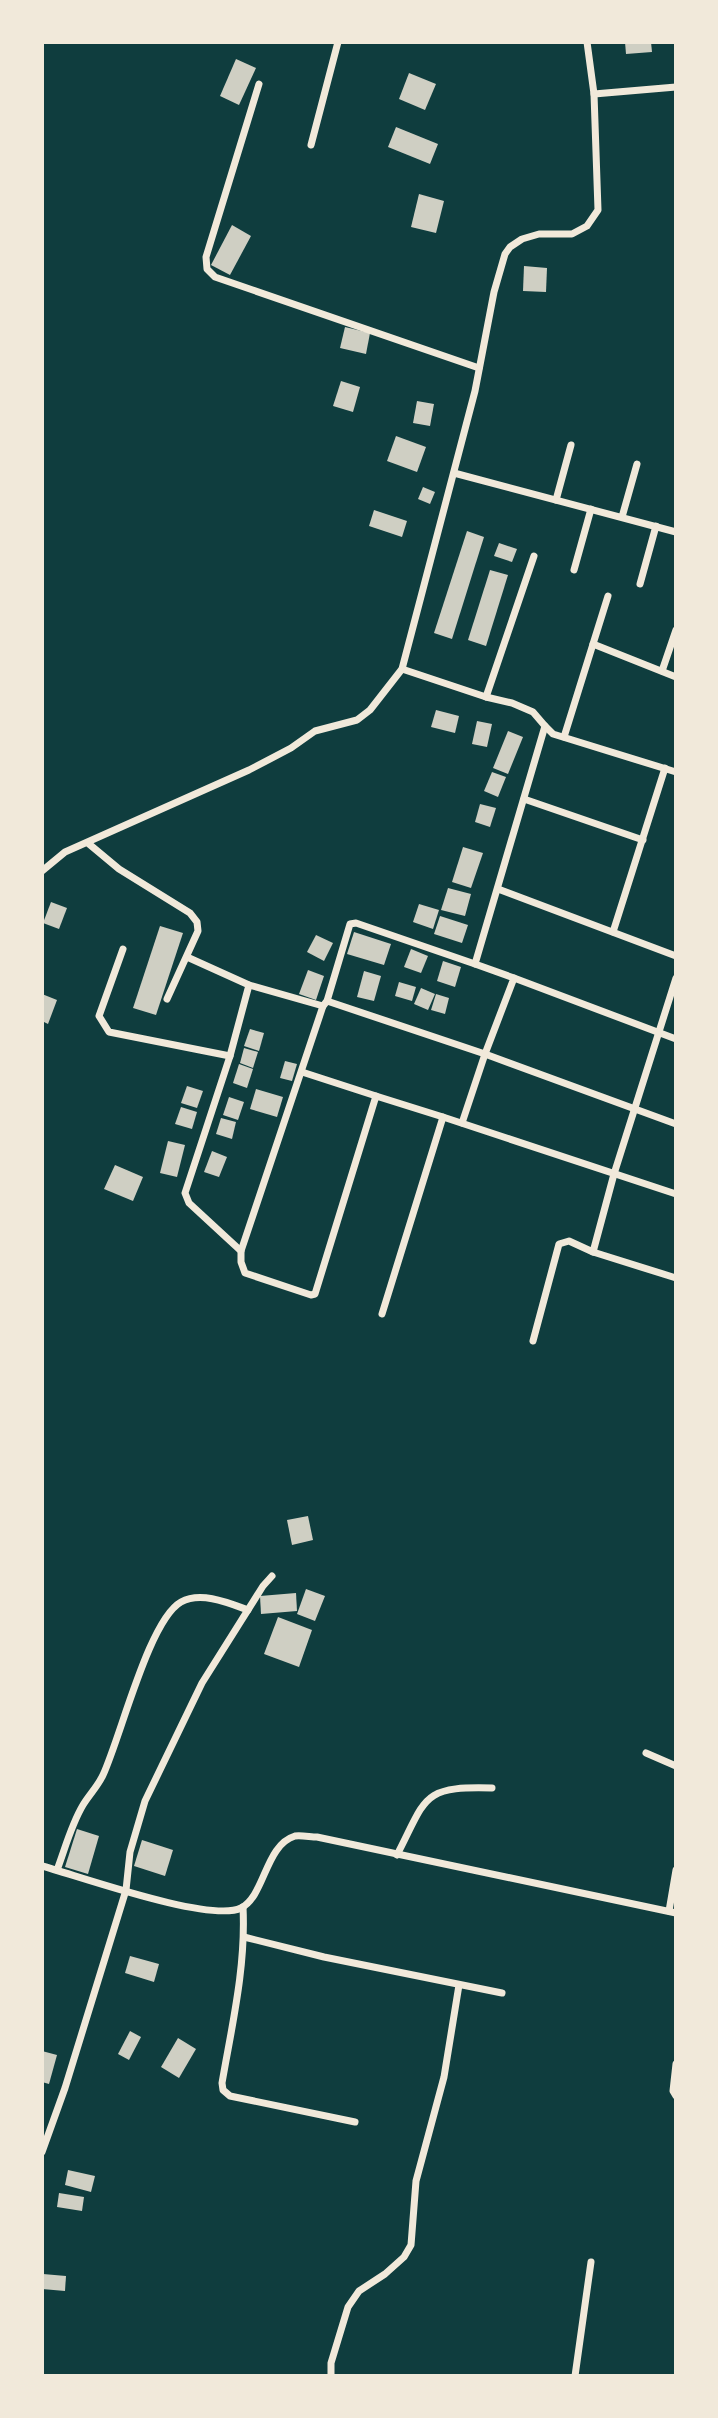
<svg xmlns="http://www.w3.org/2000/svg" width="718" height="2418" font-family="Raleway,sans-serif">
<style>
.building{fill:#cfcfc3}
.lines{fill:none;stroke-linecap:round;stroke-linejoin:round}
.minor{stroke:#f1e9da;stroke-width:7}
</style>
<rect width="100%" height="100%" fill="#0f3d3e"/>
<g class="building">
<path d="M625,42H651L652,52L626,54Z"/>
<path d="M236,59L256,68L239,105L220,96Z"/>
<path d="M409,73L436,84L425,110L399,99Z"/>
<path d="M396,127L438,144L430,164L388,147Z"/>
<path d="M419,194L444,201L436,233L411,227Z"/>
<path d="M232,225L251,236L230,275L211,265Z"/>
<path d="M524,266L547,268L546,292L523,291Z"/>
<path d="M345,327L370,333L366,354L340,348Z"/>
<path d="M341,381L360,387L353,412L333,406Z"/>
<path d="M417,401L434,404L430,426L413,423Z"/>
<path d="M396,436L426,447L417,472L387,461Z"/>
<path d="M423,487L435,492L430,504L418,499Z"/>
<path d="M374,510L407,521L402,537L369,526Z"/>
<path d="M467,531L484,537L452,639L434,633Z"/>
<path d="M499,543L517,549L512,562L494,556Z"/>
<path d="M490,570L508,575L486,646L468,640Z"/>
<path d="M436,710L459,716L455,733L431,727Z"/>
<path d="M477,721L492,724L487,747L472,744Z"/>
<path d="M508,731L523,737L508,774L493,768Z"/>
<path d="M492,772L506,777L498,797L484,791Z"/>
<path d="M480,804L496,808L490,827L475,822Z"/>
<path d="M463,847L483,853L471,888L452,882Z"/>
<path d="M448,888L471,894L465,916L441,910Z"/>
<path d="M51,902L67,908L59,929L43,923Z"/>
<path d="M419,904L439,910L433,929L413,922Z"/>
<path d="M440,916L468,925L462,943L434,934Z"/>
<path d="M160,926L183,933L156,1015L133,1008Z"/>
<path d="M354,932L391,944L384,965L347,954Z"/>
<path d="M316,935L333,943L324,961L307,952Z"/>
<path d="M411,949L428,956L421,973L404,967Z"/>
<path d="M443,961L461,967L455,987L437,981Z"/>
<path d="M308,970L324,976L316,1000L299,994Z"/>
<path d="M364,971L381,976L374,1001L357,997Z"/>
<path d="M399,982L416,987L412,1001L395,996Z"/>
<path d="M421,988L435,994L428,1010L414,1004Z"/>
<path d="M42,994L57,1000L48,1024L42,1021Z"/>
<path d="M436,994L449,998L445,1014L431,1010Z"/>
<path d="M250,1029L264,1033L259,1051L244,1046Z"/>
<path d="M244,1048L258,1052L253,1068L240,1063Z"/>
<path d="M285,1061L297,1064L292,1081L280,1078Z"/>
<path d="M239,1064L253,1069L247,1088L233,1083Z"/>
<path d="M187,1086L203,1091L197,1108L181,1103Z"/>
<path d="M256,1089L283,1097L277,1117L250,1109Z"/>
<path d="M229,1097L244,1102L238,1120L223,1115Z"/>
<path d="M181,1107L197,1112L192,1129L175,1124Z"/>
<path d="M221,1118L236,1122L232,1139L216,1134Z"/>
<path d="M168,1141L185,1145L177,1177L160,1173Z"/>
<path d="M212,1151L227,1157L219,1177L204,1172Z"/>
<path d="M115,1165L143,1177L133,1201L104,1189Z"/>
<path d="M308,1516L313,1540L292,1545L287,1520Z"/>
<path d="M306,1589L325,1596L315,1621L297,1614Z"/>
<path d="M296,1593L297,1611L261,1614L260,1596Z"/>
<path d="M278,1617L312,1630L299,1667L264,1654Z"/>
<path d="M77,1829L99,1836L88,1874L65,1867Z"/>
<path d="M142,1840L173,1850L165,1876L134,1866Z"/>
<path d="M130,1956L159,1964L154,1982L125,1973Z"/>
<path d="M130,2031L141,2037L129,2060L118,2054Z"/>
<path d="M178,2038L196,2049L179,2078L161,2067Z"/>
<path d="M42,2051L57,2055L49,2084L42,2082Z"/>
<path d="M68,2170L95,2176L91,2192L65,2185Z"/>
<path d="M59,2193L84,2197L82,2211L57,2207Z"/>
<path d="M43,2274L66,2276L65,2291L42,2289Z"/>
</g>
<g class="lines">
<g class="minor">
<path d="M259,84L206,257L207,269L215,277L479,368"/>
<path d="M594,94L676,87"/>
<path d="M311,145L338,42"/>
<path d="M454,473L676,532"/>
<path d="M556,500L571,445"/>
<path d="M622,517L637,464"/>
<path d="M574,570L591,509"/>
<path d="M640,584L656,526"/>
<path d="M608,596L593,644L676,677"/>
<path d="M402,669L486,697L512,703L533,712L545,726L475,964L514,978L485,1054L462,1123"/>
<path d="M662,671L676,630"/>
<path d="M486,697L534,556"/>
<path d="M545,726L553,734L676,772"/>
<path d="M564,737L593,644"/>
<path d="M524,799L643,840"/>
<path d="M89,844L119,869L190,913L197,922L198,931L167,999"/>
<path d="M42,871L65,852L249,770L291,748L315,731L357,720L370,710L402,669L475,391L494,292L505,254L510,247L522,239L539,234H572L587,226L598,210L594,94L587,42"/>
<path d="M498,889L676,956"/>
<path d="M613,932L665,768"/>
<path d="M123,949L99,1016L109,1032L230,1056"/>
<path d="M187,957L249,985L230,1056L185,1193L189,1203L241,1251V1262L245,1273L311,1295L315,1294L376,1096L443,1117L676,1194"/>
<path d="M514,978L676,1039"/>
<path d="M249,985L323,1006"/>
<path d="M327,1001L485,1054L676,1124"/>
<path d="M302,1072L376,1096"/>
<path d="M241,1251L323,1006L327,1001L350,924L356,923L475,964"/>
<path d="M593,1252L676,1278"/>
<path d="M382,1314L443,1117"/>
<path d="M533,1341L559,1244L569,1241L593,1252L614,1174L676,978"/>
<path d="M646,1753L676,1766"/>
<path d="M397,1855C427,1797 421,1786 492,1788"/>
<path d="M42,1866C79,1876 210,1923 241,1908C265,1896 265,1845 295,1836C301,1835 311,1837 317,1837L676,1913"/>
<path d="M57,1870C65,1849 71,1825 83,1805C89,1795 98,1786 103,1775C121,1736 149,1620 181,1602C201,1591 229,1603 248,1610"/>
<path d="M243,1907C246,1967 232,2025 222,2083L223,2090L230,2096L355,2122"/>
<path d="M669,1911L676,1870"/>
<path d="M244,1937L324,1957L502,1993"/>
<path d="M676,2064L673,2091L676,2096"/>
<path d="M42,2152L65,2088L126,1890L130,1852L145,1801L202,1683L263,1586L272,1576"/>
<path d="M331,2376V2363L348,2307L359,2291L385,2274L404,2257L411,2245L416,2181L444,2077L459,1985"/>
<path d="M575,2376L591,2262"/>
</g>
</g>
<rect width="718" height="2418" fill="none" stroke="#f1e9da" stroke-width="88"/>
</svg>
